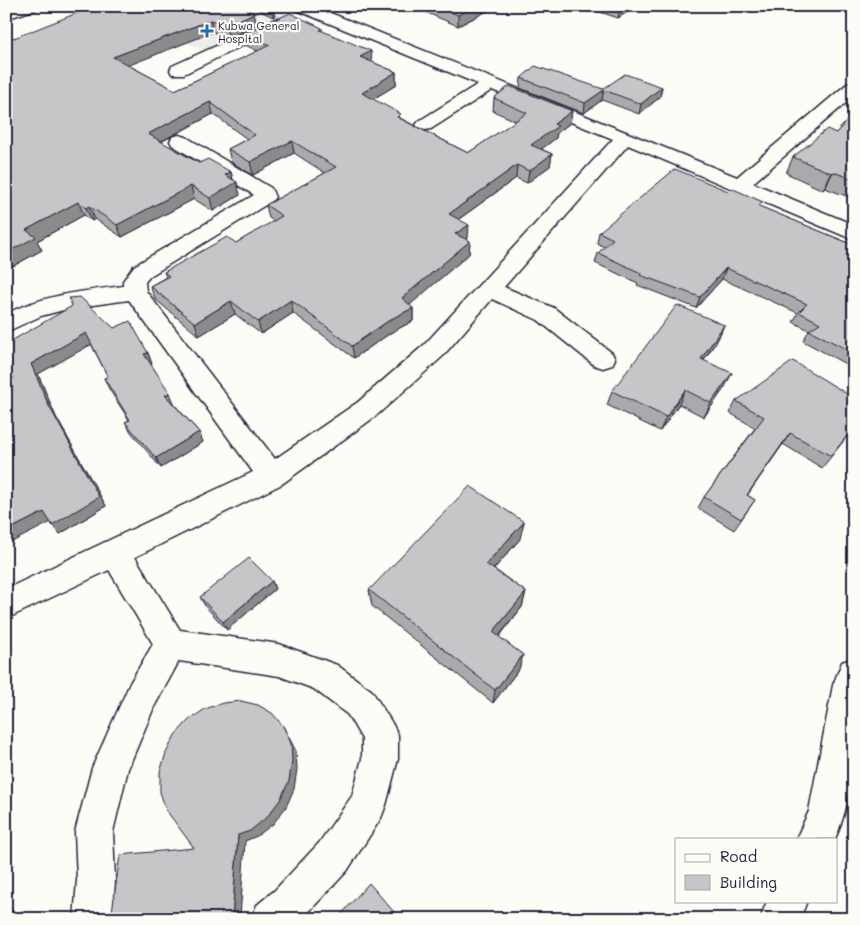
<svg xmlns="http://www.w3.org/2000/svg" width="860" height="925" font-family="Mali,sans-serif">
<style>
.built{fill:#ecece9}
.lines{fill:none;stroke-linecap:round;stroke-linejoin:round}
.minor-casing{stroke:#22223b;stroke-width:3}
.minor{fill:#fdfcf7;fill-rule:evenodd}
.wall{fill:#aaaaac;stroke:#22223b}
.shaded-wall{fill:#8b8b8c;stroke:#22223b}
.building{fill:#c6c6c8;stroke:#22223b}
.poi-dot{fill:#1f6fb2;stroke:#fdfcf7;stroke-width:2}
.labels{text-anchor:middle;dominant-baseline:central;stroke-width:4.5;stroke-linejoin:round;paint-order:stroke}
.far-poi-label{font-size:11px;fill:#22223b;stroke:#fdfcf7;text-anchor:start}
</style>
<rect width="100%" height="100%" fill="#fdfcf7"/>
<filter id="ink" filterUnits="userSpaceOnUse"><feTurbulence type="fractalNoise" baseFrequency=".02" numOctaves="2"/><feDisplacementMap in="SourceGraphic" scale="10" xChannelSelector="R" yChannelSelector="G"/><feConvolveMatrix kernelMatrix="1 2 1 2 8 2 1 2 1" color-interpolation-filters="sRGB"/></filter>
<g filter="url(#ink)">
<path class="built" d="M109,6H280L292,11L207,52Z"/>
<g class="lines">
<g class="minor-casing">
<g id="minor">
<path d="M16,6H38L36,9L6,19V10Z"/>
<path d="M292,6H313L737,177L848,83L854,82V96L753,183L854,225V240L628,145L504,287L554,308L612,353L615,359L612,365L603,368L594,365L538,320L492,299L442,357L376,416L282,484L135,557L180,630L279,644L337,665L372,691L392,723L398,735V759L386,805L381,818L347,871L303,918L251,919L257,905L275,890L319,843L352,796L362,759V739L348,715L314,689L279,676L179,661L154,707L128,769L113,832L115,880L113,912L116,919H74L77,880L75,832L92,768L130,683L153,644L109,570L6,619V589L253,472L129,300L71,308L41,316L6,332V314C43,295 83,291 123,286V281L134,266L254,195L172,145L170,141L172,137L179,135L186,137L271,188L275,197L272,201L150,276L145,282L146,291L275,459L358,402L424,345L613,139L492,90L431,129L425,130L419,129L416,125L419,121L478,84L294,9Z"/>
<path d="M278,18L283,20L286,23L283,26L184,74H172L170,70L172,66Z"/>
<path d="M854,658C854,718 860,783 835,839H796L809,811L833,685L842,662Z"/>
<path d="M767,901H807L800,919H760Z"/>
</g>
</g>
<use href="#minor" class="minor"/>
</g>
<g class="wall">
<path d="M250,6H273L275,16L273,17Z"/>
<path d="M411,6H497L458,26Z"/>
<path d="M582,6H637L618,18Z"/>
<path d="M254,13L257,25L228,38L213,32L128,65L175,90L258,51L247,46L244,34L322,28V31L372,62L396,72V85L373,99L402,119L468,153L516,121L493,111L494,98L572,111L570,123L557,133L556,138L541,149L552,154L550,166L527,183L516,178L459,219L468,238L466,239L470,241L469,254L409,305L413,308V321L392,332L354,358L293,313L261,334L235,314L199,336L155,299L150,286L166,277L164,272L236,243L274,221L269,218L266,205L325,173L294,153L253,175L231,162L228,149L247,139L213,114L161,142L199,163L231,172L233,179L240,195L213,211L194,199L122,237L95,219L92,221L84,215L37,241L42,250L6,270V33L14,38Z"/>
<path d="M521,78L603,89L662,87L660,97L639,114L602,100L584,113L520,88Z"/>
<path d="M854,113V199L825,188L823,190L786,173L793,157L836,133Z"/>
<path d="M761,207L851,244L854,240L853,368L803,341L809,330L793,322L798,313L722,279L696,308L637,285L638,283L595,263L598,253L604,247L597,243L599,232Z"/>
<path d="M724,325L718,339L704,360L725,387L704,417L679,404L660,431L607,405L612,391Z"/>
<path d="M114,328L148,353L152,364H151L174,403V404L199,432L203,442L161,468L131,432L125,422L129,420L109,389L104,378L108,377L91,344L38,374L56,417L106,506L60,534L12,379L6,374V344Z"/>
<path d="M736,401L854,428L822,468L783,444L747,495L755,500L734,530L698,508L704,497L755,428L730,413Z"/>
<path d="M520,539L494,569L526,592L522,607L499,637L523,655L519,669L493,703L372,606L369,590Z"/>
<path d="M272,581L275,589L227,630L205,606L200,597Z"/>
</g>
<g class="shaded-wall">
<path d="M271,6H273L275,16L273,17Z"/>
<path d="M477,6H497L458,26V15Z"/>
<path d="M623,6H637L618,18L620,8Z"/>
<path d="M254,13L257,25L228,38L226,26Z"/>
<path d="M211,20L213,32L117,70L113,57Z"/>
<path d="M371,51L372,64L360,57Z"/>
<path d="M396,72V85L363,105L362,93Z"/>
<path d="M662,87L660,97L639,114L641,104Z"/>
<path d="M604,90L602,100L584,113L585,103Z"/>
<path d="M210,102L213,114L152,146L148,134Z"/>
<path d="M572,111L570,123L557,133L556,138L530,158L531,145L554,124Z"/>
<path d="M292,141L294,153L253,175L250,162Z"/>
<path d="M552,154L550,166L527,183L529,171Z"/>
<path d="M517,165L516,178L449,226V214Z"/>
<path d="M231,172L234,184L237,182L240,195L213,211L210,198L225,175Z"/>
<path d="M833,172L825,188L823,190L831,173Z"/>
<path d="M191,186L194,199L122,237L117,225Z"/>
<path d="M78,202L84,215L37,241L42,250L6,270V253L26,230Z"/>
<path d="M89,206L95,219L92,221L86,208Z"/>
<path d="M469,225L468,238L454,247L455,234Z"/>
<path d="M470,241L469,254L403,311L402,298Z"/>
<path d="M726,268L722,279L696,308L700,297Z"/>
<path d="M291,300L293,313L261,334L258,322Z"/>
<path d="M231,301L235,314L199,336L195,323Z"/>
<path d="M413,308V321L392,332L354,358L352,346L391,319Z"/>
<path d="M724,325L718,339L695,373L701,359Z"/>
<path d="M86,333L92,344L38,374L56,417L106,506L60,534L52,525L49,406L31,364Z"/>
<path d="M148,353L152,364L149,365L144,354Z"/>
<path d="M732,373L725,387L704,417L711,403Z"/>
<path d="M685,390L679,404L660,431L666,417Z"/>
<path d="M170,393L174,403L170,405L165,395Z"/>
<path d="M199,432L203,442L161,468L156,458Z"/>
<path d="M790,433L783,444L740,506L747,495Z"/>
<path d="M44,512L51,522L6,545V531Z"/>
<path d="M524,522L520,539L484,580L486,564Z"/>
<path d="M272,581L275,589L227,630L223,622Z"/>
<path d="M526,592L522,607L490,647L493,632Z"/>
<path d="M523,655L519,669L493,703L495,690Z"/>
<path d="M283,726L296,751L297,769L294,789L286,807L273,824L257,836L245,841L240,919H232L238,835Z"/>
<path d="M6,900L17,919H6Z"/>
</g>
<g class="building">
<path d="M95,6H240L254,13L226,26L211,20L113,57L175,90L270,45L244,34L290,13L322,28L320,30L371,51L360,57L396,72L362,93L401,114L397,117L468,153L527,113L494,98L509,86L572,111L554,124L558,126L531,145L552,154L529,171L517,165L449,214L469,225L455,234L470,241L402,298L413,308L391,319L352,346L291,300L258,322L231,301L195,323L150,286L169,276L164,272L227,237L236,243L282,216L266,205L336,167L292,141L250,162L228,149L255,135L210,102L148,134L199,163L208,159L231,172L225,175L237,182L210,198L191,186L117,225L89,206L86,208L78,202L26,230L36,237L6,253V33H7L14,38Z"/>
<path d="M436,6H477L458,15Z"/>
<path d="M614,6H623L620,8Z"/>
<path d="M535,66L603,89L625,74L662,87L641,104L604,90L585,103L521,78Z"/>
<path d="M854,113V179L833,172L831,173L793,157L827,129L836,133Z"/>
<path d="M675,169L728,191L731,188L763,202L759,206L851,244L854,240V353L809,330L820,323L799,312L807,304L726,268L700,297L640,275L641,273L598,253L613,239L599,232Z"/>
<path d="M80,297L114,328L130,321L148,353L144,354L170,393L165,395L199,432L156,458L125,422L130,420L104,378L108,377L86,333L31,364L49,406L99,497L52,525L44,512L6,531V381L14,378L6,371V344L72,306L69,298Z"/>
<path d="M677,305L724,325L701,359L732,373L711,403L685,390L666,417L612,391Z"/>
<path d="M793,361L854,398V427L831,456L790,433L747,495L755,500L741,519L704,497L764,417L736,401Z"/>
<path d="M470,486L524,522L486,564L526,592L493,632L523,655L495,690L369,590Z"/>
<path d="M249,558L272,581L223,622L200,597Z"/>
<path d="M241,701L258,705L272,713L283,726L291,743L292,761L289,781L280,800L267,817L250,831L238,835L232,919H111L120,855L194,848L166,810L160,792V772L166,753L175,735L189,720L205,709L223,703Z"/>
<path d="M369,883L400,919H337Z"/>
</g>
</g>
<path class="poi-dot" d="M204.5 23.5h5v5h5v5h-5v5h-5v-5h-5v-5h5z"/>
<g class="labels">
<g class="far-poi-label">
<text x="218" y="25">Kubwa General<tspan x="218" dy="13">Hospital</tspan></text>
</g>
</g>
<rect width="860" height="925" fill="none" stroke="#fdfcf7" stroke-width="25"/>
<rect x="12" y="12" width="835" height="900" fill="none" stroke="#22223b" stroke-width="2" filter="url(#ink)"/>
<rect x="675" y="838" width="162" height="65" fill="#fdfcf7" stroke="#a5a5ac"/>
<rect x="685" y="854" width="25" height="8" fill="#fdfcf7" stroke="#a5a5ac"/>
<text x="720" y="862" font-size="15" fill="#22223b">Road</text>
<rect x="685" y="875" width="25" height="15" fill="#c6c6c8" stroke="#a5a5ac"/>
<text x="720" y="888" font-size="15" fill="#22223b">Building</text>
</svg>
